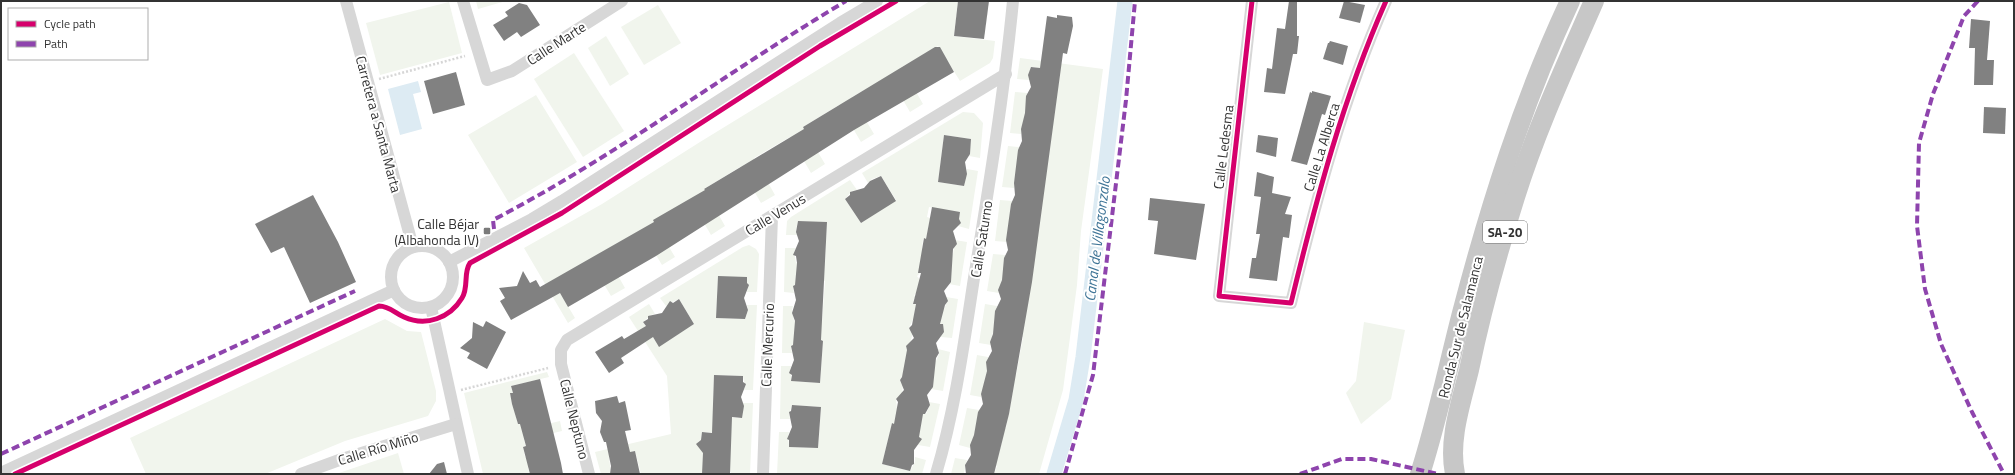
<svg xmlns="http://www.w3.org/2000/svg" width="2015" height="475" font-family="'Titillium Web',sans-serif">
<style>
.green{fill:#f1f5ed}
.water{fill:#ddebf3}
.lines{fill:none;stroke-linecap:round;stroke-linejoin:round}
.canal{stroke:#ddebf3;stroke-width:15}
.building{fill:#818181}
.path{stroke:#d6d6d6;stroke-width:2.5;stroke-dasharray:2 2;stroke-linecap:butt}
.minor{stroke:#d7d7d7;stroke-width:12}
.trunk{stroke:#c7c7c7;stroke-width:20}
.quiet{stroke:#8e44ad;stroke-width:4;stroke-dasharray:8 4;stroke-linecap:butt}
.cycleway-casing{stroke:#fff;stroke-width:8}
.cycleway{stroke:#d6006c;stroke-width:5}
.poi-dot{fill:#7a7a7a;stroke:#fff;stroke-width:1.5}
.labels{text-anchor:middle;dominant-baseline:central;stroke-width:4;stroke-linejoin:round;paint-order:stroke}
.shield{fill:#fff;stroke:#707070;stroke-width:1}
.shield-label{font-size:13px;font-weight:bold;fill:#333}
.street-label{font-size:14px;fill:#333;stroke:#fff}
.poi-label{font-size:14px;fill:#333;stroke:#fff;text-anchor:end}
.water-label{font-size:15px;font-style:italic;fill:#3f7597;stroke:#fff}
</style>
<rect width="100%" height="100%" fill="#fff"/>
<g class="green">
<path d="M476,1H506L478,9Z"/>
<path d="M930,1H958L954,36L995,41L993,58L990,63L960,81L938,46L902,67L923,104L910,112L889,76L852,97L874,134L861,142L839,105L803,127L825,164L811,173L790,137L754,158L775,195L761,203L740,167L704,189L725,226L711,235L690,199L669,247L675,257L662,265L641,230L604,251L625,288L611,296L605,286L553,281L575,318L568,323L524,248L602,204L700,142Z"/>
<path d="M449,2L462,53L380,75L366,23Z"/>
<path d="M658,5L681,43L644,65L621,27Z"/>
<path d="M606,36L629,74L610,86L588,48Z"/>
<path d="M574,53L624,131L583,157L534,79Z"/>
<path d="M1020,58L1103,69L1081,231L1077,285L1063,390L1039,474H994L997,466L995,465L1002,442L974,435L970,448L959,445L967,408L979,410L977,423L1006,428L1013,390L984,384L981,397L970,395L977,355L988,357L987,371L1016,375L1023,337L993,332L991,345L979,343L985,304L997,306L995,314L1027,284L1002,280L999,293L987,291L993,254L1005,255L1004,263L1033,272L1008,234L1007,242L995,241L1000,200L1012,201L1011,209L1040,218L1015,180L1014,188L1002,187L1008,146L1019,147L1047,164L1022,126L1021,134L1010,133L1015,92L1027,93L1026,101L1055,110L1060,71L1031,67L1029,80L1017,79Z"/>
<path d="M536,95L577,162L509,203L468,135Z"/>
<path d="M963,112L974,113L983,123L980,158L969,156L971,139L944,135L938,182L964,186L967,169L978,171L969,229L958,226L960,223L938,209L929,207L927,217L930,218L926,239H923L922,248L953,254L955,240L967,242L960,286L949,284L951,272L918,273H920L917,276L921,281L917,293L914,295L916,298H914L913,304L944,309L947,302L946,297L958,299L952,338L941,337L942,324L913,319L909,328L913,332L910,344L906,347L907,350L936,361L939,354L938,349L950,352L943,391L931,389L933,383L902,377L900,380L903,384L902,395L896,399L897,409L926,414L929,407V402L940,404L930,447L918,445L920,438L892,424L882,464L910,471L915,462V457L926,460L922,474H777L779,432H789L788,436L789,447L818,448L821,407L792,405L789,414L790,419H780L781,366H791L790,371L792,381L820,383L823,341L817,340L793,345L791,348L792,353H782L783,306H793L792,310L794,321L822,322L825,281L819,280L795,285L793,288L794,293L784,292L785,248H796L794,252L796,263L825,264L827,223L798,221L796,230L797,235H786L787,221L791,217L850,180L857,190L852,191L845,199L861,223L896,200L881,176L872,179L868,183L862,173Z"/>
<path d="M749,245L756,249L759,254L757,292H747L748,285L718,276L716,318L745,319L748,310L747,305H757L753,390H744L745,386L743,376L714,375L713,416L742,418L743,403H753L750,474H731V472L728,471L731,434L702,432L701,440L698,442L716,450L702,474H641L635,451L609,457L611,474H601L595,452L671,434L667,376L629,317L649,304L655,314L651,315L643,322L659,346L694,324L679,299L670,303L666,306L660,298L743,247Z"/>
<path d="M385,319L407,331L421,332L436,391V401L428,416L345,441L265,474H146L130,438Z"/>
<path d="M1364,322L1405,330L1391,399L1361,424L1346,393L1356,381Z"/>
<path d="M547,372L549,377L511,386L513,393H510L518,424H521L522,430L560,421L562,431L524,440L526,446L523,447L525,457H529L531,467L528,468L530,474H483L464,393Z"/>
<path d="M398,453L404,474H336Z"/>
<path d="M955,458L967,460L964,473L966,474H951Z"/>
</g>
<path class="water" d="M418,81L421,92L413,94L422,129L400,135L388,89Z"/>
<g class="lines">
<path class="canal" d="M1054,474L1076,400L1083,357L1125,1"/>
</g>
<g class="building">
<path d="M958,1H989L984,39L954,36Z"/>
<path d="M1289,1H1297V36H1299L1297,54H1293L1285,94L1264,92L1267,68L1272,69L1277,28L1285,29Z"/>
<path d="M1344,1L1365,5L1360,23L1339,18Z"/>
<path d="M519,3L527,5L540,25L521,37L517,32L504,41L493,25L508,16L505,12Z"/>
<path d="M1057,15L1072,17L1073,26L1067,54L1063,53L1032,282L1009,414L994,474H966L965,465L971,455L970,445L974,435L978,412L983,404L981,394L987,371L986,362L992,351L990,342L993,334L995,311L1001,299L998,290L1002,280L1004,258L1008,250L1006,240L1011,204L1015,195L1014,183L1018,150L1022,141L1021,129L1025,113L1026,96L1031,87L1028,75L1031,67L1040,68L1047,16L1057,18Z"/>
<path d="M1971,19L1990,21L1987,60H1994L1993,85H1974L1975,48H1969Z"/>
<path d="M1330,41L1348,46L1343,65L1323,59L1328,43H1329Z"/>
<path d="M935,47H940L954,72L854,130L656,256L568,307L560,293L511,320L500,301L505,298L499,288L517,286L523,271L530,283L536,280L540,287L654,222L653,220L705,190L704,189L804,129L803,127Z"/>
<path d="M456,72L465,105L433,114L424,81Z"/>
<path d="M1312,91L1331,96L1325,115L1322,114L1307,165L1291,161L1310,92L1312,93Z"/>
<path d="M1984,107L2006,108L2005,134L1983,133Z"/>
<path d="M944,135L971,139L970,154L965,162L967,174L964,186L938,182Z"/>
<path d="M1258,135L1278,138L1276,157L1256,152Z"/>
<path d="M1257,172L1274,177L1272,193L1291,197L1285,214L1292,215L1289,238L1283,237L1277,281L1249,278L1252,258H1256L1260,234H1256L1261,197L1254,196Z"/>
<path d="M881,176L896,201L861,223L845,199L850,195V192L864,188L870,181Z"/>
<path d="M313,195L338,242L356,282L310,303L284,247L271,253L255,224Z"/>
<path d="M1150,198L1205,204L1196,260L1154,254L1158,221L1148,220Z"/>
<path d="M932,207L960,212L959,219L961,223L953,231L957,244L953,249L951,282L944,291L948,301L945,305L940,324H943L944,332L936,343L939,353L936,358L933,387L927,395L930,405L925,414H923L919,437L922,439L914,450V464L912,465L910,471L882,464L892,423L894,424L898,402L896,399L904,390L900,380L902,377L907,350L906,346L914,338L909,328L912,325L916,304H913L921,273H918L924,238L926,239Z"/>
<path d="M798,221L827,222L821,340L823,341L820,383L791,381L792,375L789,373L794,360L791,346L793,345L795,321L792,313L796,300L793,286L795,285L797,263L796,256L793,255L799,241L796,232Z"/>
<path d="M718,276L747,277V283L749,285L744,298L748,310L745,319L716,318Z"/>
<path d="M679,299L694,324L659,347L653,337L621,358L624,363L609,373L595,352L622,336L624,339L646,326L643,322L648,319V316L662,313L670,301L673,303Z"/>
<path d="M486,321L506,332L487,369L467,358L470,353L460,348L472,338L473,322L483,327Z"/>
<path d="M714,375L743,376V382L746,384L741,397L744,406L742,418L732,417L730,474H702L703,453L696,444L701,440L702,432L712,433Z"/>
<path d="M540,379L561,463L563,474H530L523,447L526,446L520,424H518L512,404L510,393H513L511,386Z"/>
<path d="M617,396L619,403L625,401L631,430L625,431L630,452L635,451L640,474H610L611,466L606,442H604L600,432L602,421L596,413L595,401Z"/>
<path d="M792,405L821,407L818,448L789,447V440L787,439L792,427L789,412L791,411Z"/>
<path d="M444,462L447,474H429L437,464Z"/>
</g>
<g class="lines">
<g class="path">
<path d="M379,79L465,56"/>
<path d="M461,390L548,368"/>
</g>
<g class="minor">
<path d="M346,1L413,247"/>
<path d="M463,1L487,80L512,71L622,1"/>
<path d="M1252,1L1219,296L1291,303C1316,200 1343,98 1386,1"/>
<circle cx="422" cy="277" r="31"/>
<path d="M449,262L532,219L562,201L840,23L877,1"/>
<path d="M431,307L468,474"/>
<path d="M1,473L394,290"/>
<path d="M301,474L342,459L456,424"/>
<path d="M589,474L561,364V350L567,340L1006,74"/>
<path d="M763,474L772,216"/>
<path d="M936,474C955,410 964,343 974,278C989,186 1004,94 1013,1"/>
</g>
<g class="trunk">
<path d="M1420,474C1437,421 1448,367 1462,313C1490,206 1523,101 1570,1"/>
<path d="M1455,474C1448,440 1461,403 1469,370C1481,312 1497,254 1515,197C1536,130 1566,65 1594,1"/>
</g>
<g class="quiet">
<path d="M1978,1L1964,16L1933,94L1919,143L1917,226L1925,289L1941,344L1972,412L2004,474"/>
<path d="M494,229L493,220C616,156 727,72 846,1"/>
<path d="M1,454L355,291"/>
<path d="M1065,474L1093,375L1126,100L1135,1"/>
<path d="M1300,474L1342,459H1371L1438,474"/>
</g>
<g class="cycleway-casing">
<g id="cycleway">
<path d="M1252,1L1219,296L1291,303C1316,200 1343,98 1386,1"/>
<path d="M15,474L379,306C389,306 395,313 404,317C426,327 450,318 462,298C469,287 463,273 470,263L562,213L820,46L896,1"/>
</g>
</g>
<use href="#cycleway" class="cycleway"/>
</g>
<rect class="poi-dot" x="483" y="227" width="8" height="8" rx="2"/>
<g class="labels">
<rect class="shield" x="1483" y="221" width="44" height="22" rx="3"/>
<g class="shield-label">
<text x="1505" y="232">SA-20</text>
</g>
<g class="street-label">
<text transform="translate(556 43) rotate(-33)">Calle Marte</text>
<text transform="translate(379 124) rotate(75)">Carretera a Santa Marta</text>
<text transform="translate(1223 147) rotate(-83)">Calle Ledesma</text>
<text transform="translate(1321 147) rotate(-73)">Calle La Alberca</text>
<text transform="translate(775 214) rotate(-31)">Calle Venus</text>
<text transform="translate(981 239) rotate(-81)">Calle Saturno</text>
<text transform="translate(1460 327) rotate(-76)">Ronda Sur de Salamanca</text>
<text transform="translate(767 345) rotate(-88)">Calle Mercurio</text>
<text transform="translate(575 419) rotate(76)">Calle Neptuno</text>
<text transform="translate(378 448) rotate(-17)">Calle Río Miño</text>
</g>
<g class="poi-label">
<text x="479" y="223">Calle Béjar<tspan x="479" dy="16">(Albahonda IV)</tspan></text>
</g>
<g class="water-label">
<text transform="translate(1097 239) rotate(-83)">Canal de Villagonzalo</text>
</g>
</g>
<rect width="2015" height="475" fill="none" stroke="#333333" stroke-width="4"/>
<rect x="8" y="8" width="140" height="52" fill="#ffffff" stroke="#adadad"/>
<rect x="16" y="21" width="20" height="6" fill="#d6006c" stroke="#adadad"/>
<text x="44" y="28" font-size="12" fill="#333333">Cycle path</text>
<rect x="16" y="41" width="20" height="6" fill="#8e44ad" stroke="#adadad"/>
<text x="44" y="48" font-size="12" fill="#333333">Path</text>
</svg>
